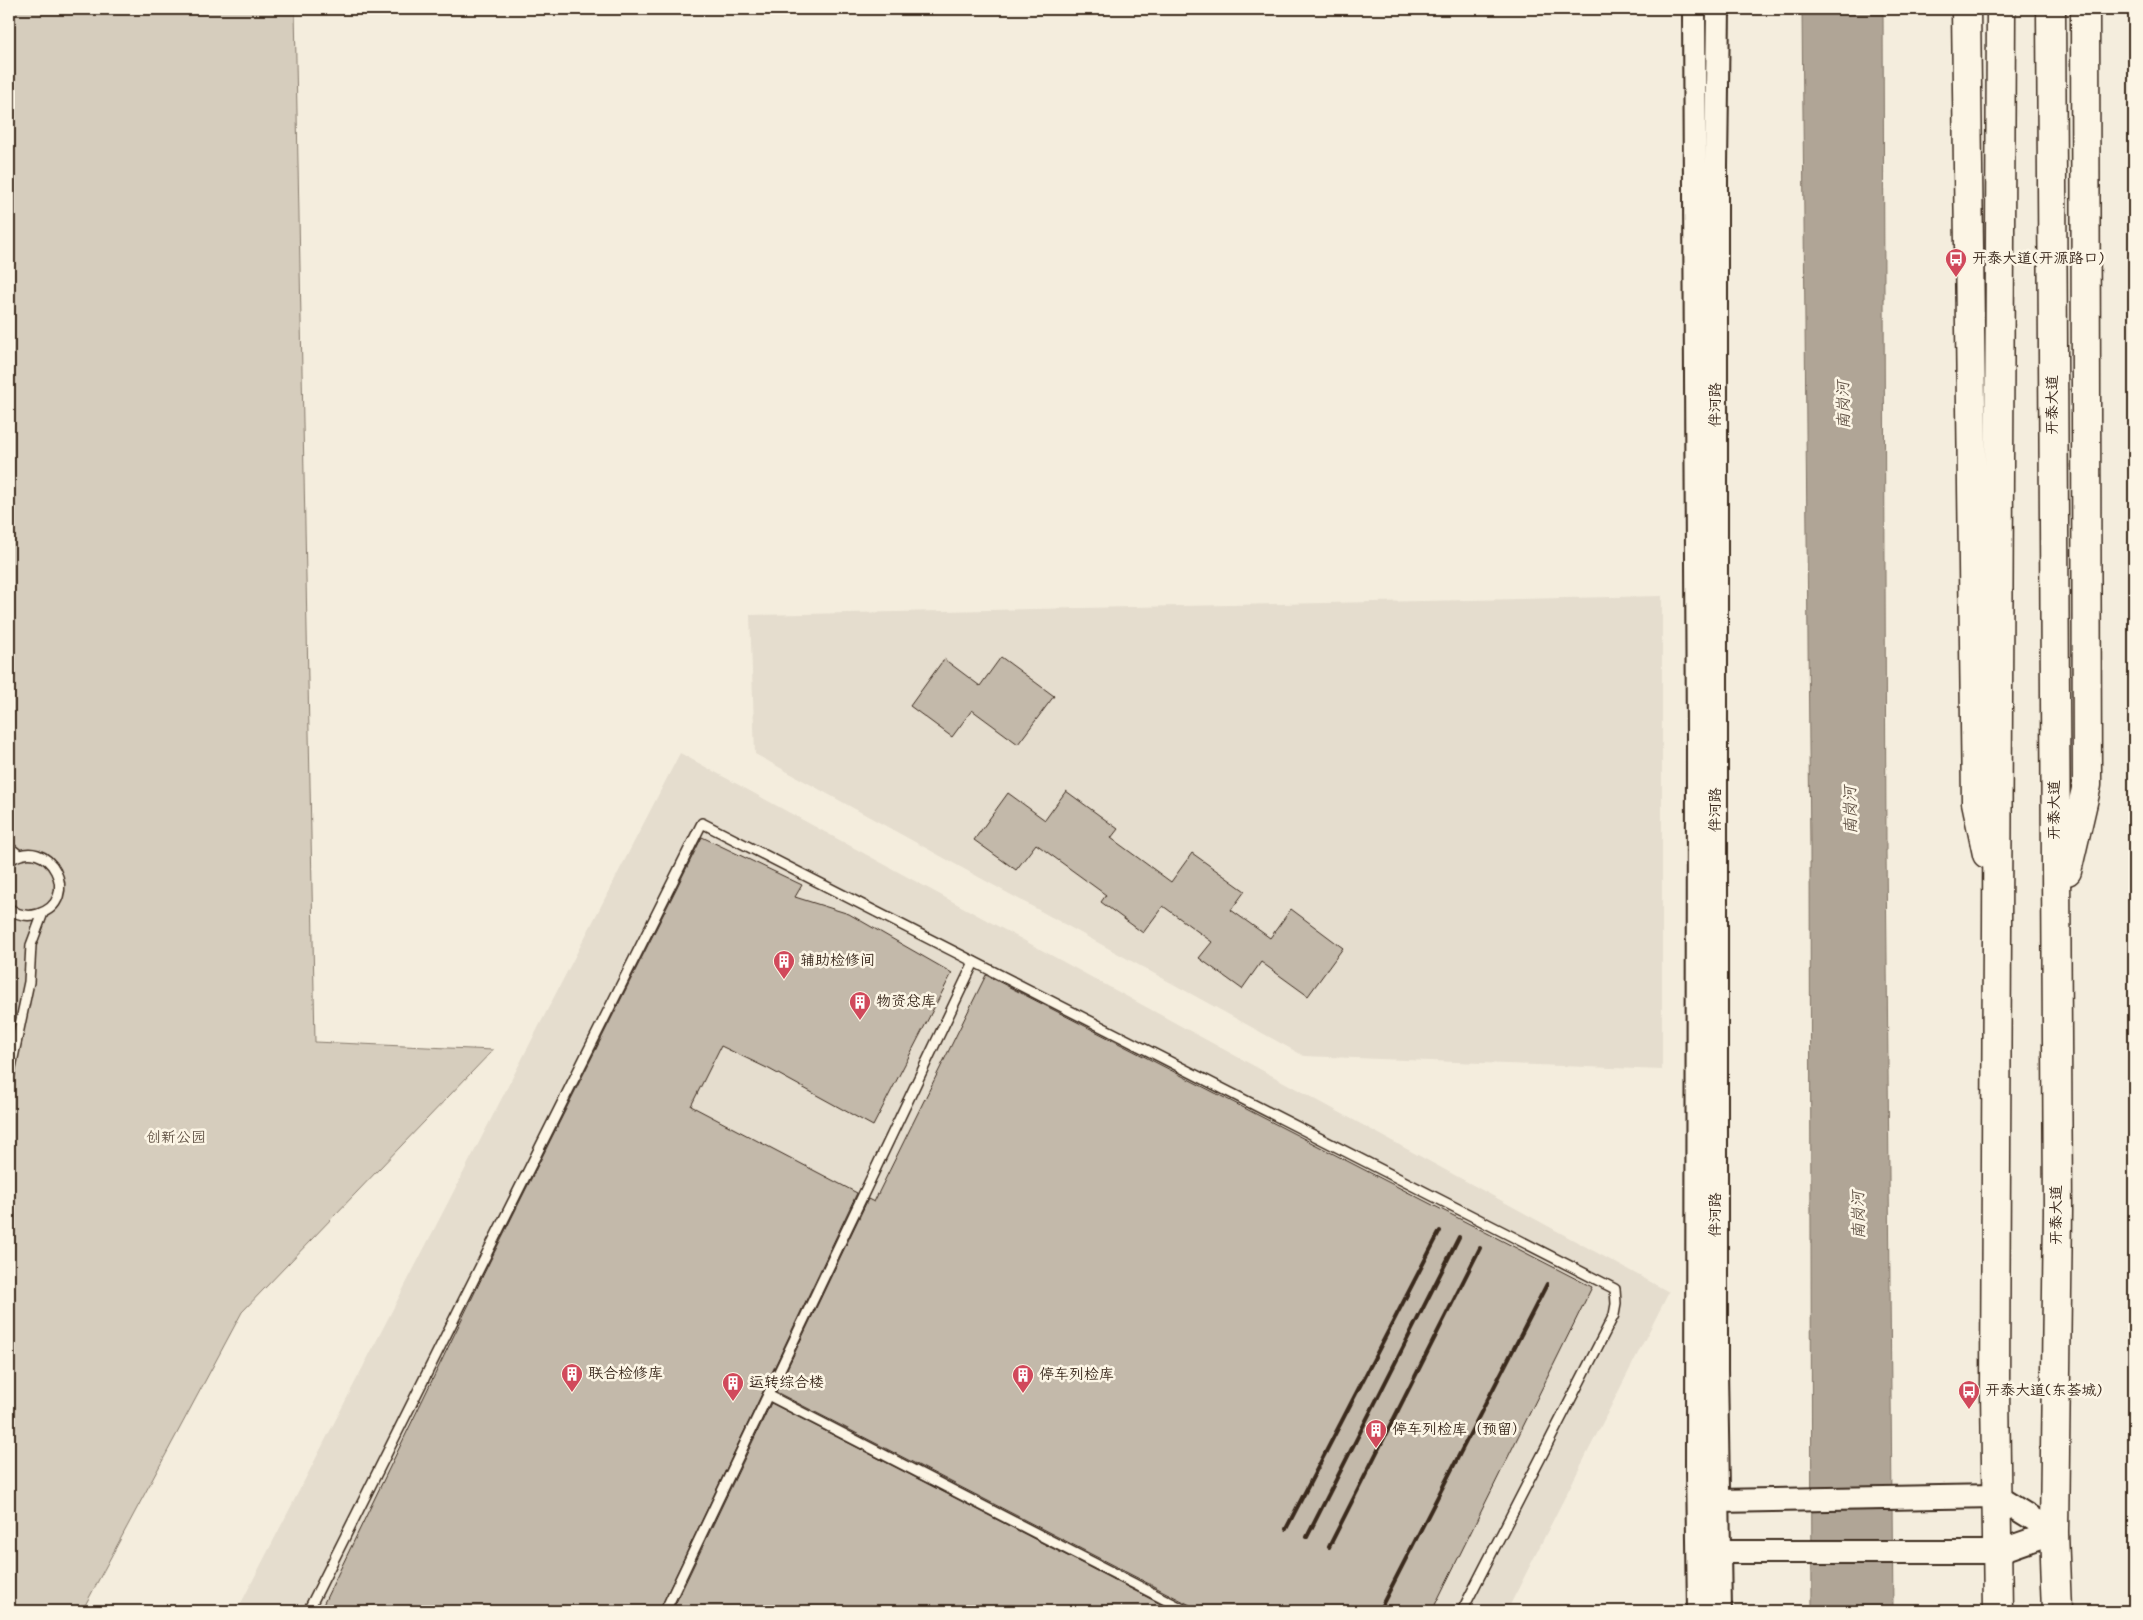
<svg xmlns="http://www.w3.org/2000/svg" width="2143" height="1620" font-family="Mynerve,'LXGW WenKai TC',sans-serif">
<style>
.built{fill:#e5ddce}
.green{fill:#d6cdbd;stroke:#887c6e}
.water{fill:#b0a596;stroke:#817466}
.building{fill:#c3b9aa;stroke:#3b2a1e}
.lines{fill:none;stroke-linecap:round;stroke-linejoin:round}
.service-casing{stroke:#3b2a1e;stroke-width:12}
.tertiary-casing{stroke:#3b2a1e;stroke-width:26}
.primary-casing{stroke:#3b2a1e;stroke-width:31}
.service{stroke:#fcf5e5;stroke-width:9}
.tertiary{stroke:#fcf5e5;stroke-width:22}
.primary{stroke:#fcf5e5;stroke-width:28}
.rail{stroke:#3b2a1e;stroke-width:4}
.labels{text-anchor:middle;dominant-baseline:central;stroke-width:5;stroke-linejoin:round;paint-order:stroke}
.poi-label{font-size:15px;fill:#3b2a1e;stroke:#fcf5e5;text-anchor:start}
.street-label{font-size:15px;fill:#3b2a1e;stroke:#fcf5e5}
.park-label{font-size:15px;fill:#625346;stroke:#fcf5e5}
.water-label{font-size:16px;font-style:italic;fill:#645548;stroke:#fcf5e5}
</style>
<rect width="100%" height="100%" fill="#f4eddd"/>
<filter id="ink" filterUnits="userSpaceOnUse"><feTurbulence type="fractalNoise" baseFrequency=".02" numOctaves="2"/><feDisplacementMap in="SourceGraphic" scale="10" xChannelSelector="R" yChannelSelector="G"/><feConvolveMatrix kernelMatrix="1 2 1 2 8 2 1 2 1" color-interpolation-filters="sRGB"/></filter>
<g filter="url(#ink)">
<g class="built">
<path d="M1662,596V1070L1304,1056L755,754L750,615Z"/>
<path d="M680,753L1669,1292L1507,1611H237Z"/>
</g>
<path class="green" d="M9,9H295L315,1042L493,1050L242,1312L82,1611H9Z"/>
<path class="water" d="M1802,9H1883L1886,851L1893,1611H1812L1810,849Z"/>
<g class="building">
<path d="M1001,657L1054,696L1018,744L972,710L952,737L910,706L944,659L980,686Z"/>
<path d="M1066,791L1118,829L1111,838L1171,882L1192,853L1245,891L1231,910L1270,938L1291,909L1343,948L1308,996L1261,962L1242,989L1199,958L1212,942L1163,906L1143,933L1101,902L1106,895L1036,844L1016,870L974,840L1008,793L1045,820Z"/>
<path d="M702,837L802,885L795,897L849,914L952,973L873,1126L769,1069L721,1046L691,1106L857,1193L659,1611H320L490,1261Z"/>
<path d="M986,975L1592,1287L1432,1611H1193L1190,1605L776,1392L868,1199L874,1202Z"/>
<path d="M771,1403L1174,1611H672Z"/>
</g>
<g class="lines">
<g class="service-casing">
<g id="service">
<path d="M9,847L19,855"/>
<path d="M9,861C50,831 83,901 38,914C27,917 17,915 9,908"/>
<path d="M9,1077L29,982L31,945L43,913"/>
<path d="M768,1395L1187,1611"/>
<path d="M308,1611L702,823L1615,1289L1616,1304L1614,1315L1462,1611"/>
<path d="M665,1611L974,962"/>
</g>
</g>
<g class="tertiary-casing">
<g id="tertiary">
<path d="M1694,9L1698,742L1697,1468L1699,1611"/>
<path d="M1718,9L1716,165V1370L1720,1611"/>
<path d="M1996,1496L2054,1532L1997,1552H1719L1698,1526L1718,1501Z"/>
</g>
</g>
<g class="primary-casing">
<g id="primary">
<path d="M1966,9L1976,802L1987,854"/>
<path d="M2051,9L2058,1210L2054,1532L2057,1611"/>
<path d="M2067,871L2087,785L2085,9"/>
<path d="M1998,1611L1995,1390L2001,9"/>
</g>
</g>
<use href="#service" class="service"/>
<use href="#tertiary" class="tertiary"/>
<use href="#primary" class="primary"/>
<g class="rail">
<path d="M1286,1529L1440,1231"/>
<path d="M1307,1537L1459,1237"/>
<path d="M1329,1547L1480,1248"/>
<path d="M1379,1611L1547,1284"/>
</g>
</g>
</g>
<defs>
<g id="bus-pin" transform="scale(1.125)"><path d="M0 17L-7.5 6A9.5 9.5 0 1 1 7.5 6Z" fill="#d1495b" stroke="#fcf5e5"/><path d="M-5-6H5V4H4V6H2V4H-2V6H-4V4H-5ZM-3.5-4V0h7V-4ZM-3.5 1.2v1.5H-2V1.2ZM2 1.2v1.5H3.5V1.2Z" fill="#fff"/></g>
<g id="building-pin" transform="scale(1.125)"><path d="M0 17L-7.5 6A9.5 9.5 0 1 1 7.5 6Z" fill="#d1495b" stroke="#fcf5e5"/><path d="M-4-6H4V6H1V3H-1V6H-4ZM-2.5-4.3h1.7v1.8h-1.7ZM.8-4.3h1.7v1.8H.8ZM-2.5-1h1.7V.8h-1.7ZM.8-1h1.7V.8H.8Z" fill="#fff"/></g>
</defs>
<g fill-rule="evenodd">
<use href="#bus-pin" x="1956" y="259"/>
<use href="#building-pin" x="784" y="961"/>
<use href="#building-pin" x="860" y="1002"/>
<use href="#building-pin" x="572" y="1374"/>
<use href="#building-pin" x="1023" y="1375"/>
<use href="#building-pin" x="733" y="1383"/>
<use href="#bus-pin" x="1969" y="1391"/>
<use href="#building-pin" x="1376" y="1430"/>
</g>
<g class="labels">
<g class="poi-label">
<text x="1972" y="259">开泰大道(开源路口)</text>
<text x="800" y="961">辅助检修间</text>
<text x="876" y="1002">物资总库</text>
<text x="588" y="1374">联合检修库</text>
<text x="1039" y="1375">停车列检库</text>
<text x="749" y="1383">运转综合楼</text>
<text x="1985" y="1391">开泰大道(东荟城)</text>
<text x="1392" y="1430">停车列检库（预留）</text>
</g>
<g class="street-label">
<text transform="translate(1716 405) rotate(-90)">伴河路</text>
<text transform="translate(2053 405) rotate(-90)">开泰大道</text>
<text transform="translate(1716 810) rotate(-90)">伴河路</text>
<text transform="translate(2055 810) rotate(-90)">开泰大道</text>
<text transform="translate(1716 1215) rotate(-90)">伴河路</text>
<text transform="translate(2057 1215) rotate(-90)">开泰大道</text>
</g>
<g class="park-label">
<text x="176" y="1138">创新公园</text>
</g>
<g class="water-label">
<text transform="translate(1844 405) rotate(-91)">南岗河</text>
<text transform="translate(1851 810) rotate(-91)">南岗河</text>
<text transform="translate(1859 1215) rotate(-91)">南岗河</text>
</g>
</g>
<rect width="2143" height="1620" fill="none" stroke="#fcf5e5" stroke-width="30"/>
<rect x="15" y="15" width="2113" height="1590" fill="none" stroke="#3b2a1e" stroke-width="2" filter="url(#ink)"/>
</svg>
